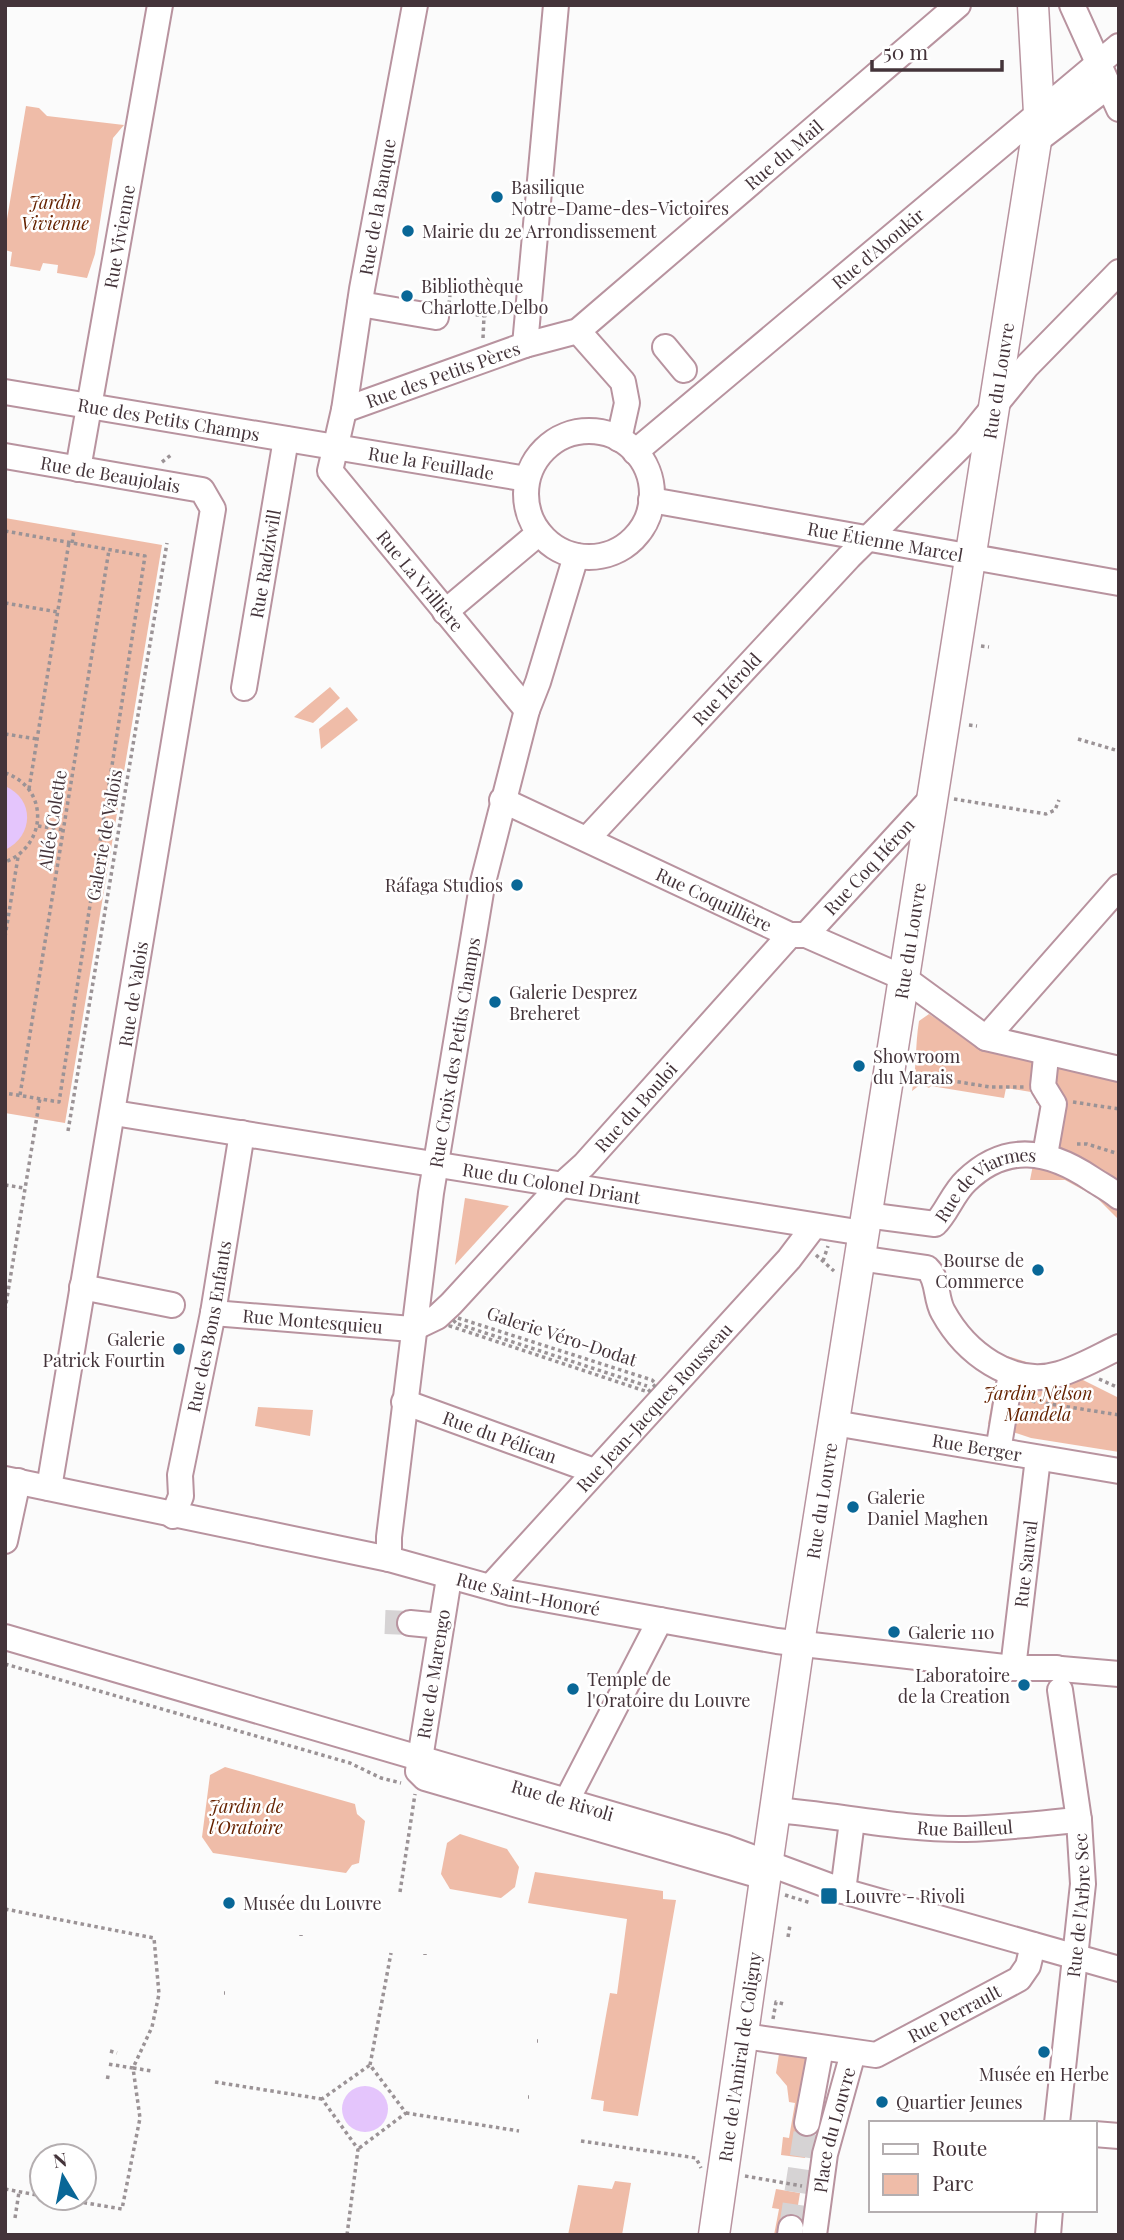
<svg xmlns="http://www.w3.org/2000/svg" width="1124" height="2240" font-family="'Playfair Display',serif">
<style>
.green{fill:#efbca8}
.water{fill:#e4c5fc}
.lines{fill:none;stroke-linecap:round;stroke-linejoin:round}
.minor-tunnel{stroke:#d6d3d4;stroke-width:24;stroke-dasharray:24 12;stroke-linecap:butt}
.minor-casing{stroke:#b8939f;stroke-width:28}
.major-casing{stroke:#b8939f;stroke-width:33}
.path{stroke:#9b9396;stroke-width:3.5;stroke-dasharray:3.5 3.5;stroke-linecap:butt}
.minor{stroke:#fff;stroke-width:24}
.major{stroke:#fff;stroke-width:30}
.poi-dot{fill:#096797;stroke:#fff;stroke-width:2.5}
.labels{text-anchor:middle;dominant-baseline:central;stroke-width:5;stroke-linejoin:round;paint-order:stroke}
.street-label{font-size:18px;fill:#44343a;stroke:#fff}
.poi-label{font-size:18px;fill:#44343a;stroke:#fff;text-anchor:start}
.park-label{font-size:18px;font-style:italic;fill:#652200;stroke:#fff}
</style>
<rect width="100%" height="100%" fill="#fbfbfb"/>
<g class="green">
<path d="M26,106L39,108L47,116L124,125L113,138L95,254L87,278L57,273L58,265L43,263L40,271L10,266L12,252L5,250V231Z"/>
<path d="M5,518L162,545L65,1123L5,1113Z"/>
<path d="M330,687L340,698L313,723L294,717Z"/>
<path d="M347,707L358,720L321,749L319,729Z"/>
<path d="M929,1014L975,1044L1119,1072V1220L1096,1197L1065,1180H1030L1045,1105L1036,1103L1037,1093L1006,1088L1004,1098L931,1086L929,1088L921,1084L912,1091C917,1067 915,1045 919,1021Z"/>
<path d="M465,1198L509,1206L455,1265Z"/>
<path d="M1007,1356L1079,1378L1119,1398V1452L1031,1438L988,1424L994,1390Z"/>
<path d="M258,1407L313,1410L310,1436L255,1426Z"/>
<path d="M225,1767L355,1804L357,1814L365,1821L359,1863L352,1865L346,1873L213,1853L202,1837L210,1775Z"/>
<path d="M460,1834L507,1849L519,1867L515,1887L501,1898L450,1889L441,1874L447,1843Z"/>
<path d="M535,1872L663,1891V1899L676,1900L638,2116L603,2111L604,2101L591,2099L610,1993L617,1994L627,1919L528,1903Z"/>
<path d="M779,2054L810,2059V2130L805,2158L781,2155L783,2137L789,2138L795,2103L789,2102L787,2086L776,2073Z"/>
<path d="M615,2181L631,2183L622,2235H568L578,2185L612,2189Z"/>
<path d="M776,2189L800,2193L795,2223L782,2235H774L779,2209L772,2208Z"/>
</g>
<g class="water">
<path d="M5,786C35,799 34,836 5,850Z"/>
<circle cx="365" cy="2109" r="23"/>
</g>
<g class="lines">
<g class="minor-tunnel">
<path d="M385,1622L410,1623"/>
<path d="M791,2228L807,2123"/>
</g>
<g class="minor-casing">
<g id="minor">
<path id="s1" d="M415,5L362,289L344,410L330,471L527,710"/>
<path d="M1072,5L1119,109"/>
<path d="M1036,141L1107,87"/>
<path d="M360,304L436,317"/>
<path d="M578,331L623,382L627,403L619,439"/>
<path d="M525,345L556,5"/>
<path d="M665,347L684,370"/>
<path id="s2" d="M5,392L527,479"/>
<path id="s3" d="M344,410L525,345L578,331L958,5"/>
<circle cx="589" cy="494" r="63"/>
<path id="s4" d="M635,452L1119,46"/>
<path id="s5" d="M5,456L202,490L213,509L49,1488"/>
<path id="s6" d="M78,469L160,5"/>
<path id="s7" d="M651,500L1119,583"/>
<path d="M445,612L539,533"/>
<path id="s8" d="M244,688L286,439"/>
<path id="s9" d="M502,800L790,935H806L904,978L986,1038L1119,1069"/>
<path id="s10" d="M587,839L849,557L965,442L1027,366L1119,272"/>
<path id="s11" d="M806,935L931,799"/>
<path d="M986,1038L1119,887"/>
<path id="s12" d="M114,1113L863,1233"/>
<path d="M1045,1155L1054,1104L1043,1086L1046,1057"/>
<path id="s13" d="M866,1215L935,1224C946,1214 953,1193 966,1181C1006,1142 1049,1150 1092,1179C1101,1185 1111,1190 1119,1197"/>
<path d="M859,1258L927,1268C939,1279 935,1298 943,1312C965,1352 1011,1388 1059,1374C1080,1368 1100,1356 1119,1347"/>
<path d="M82,1287L172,1305"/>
<path id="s14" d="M213,1313L412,1329"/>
<path id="s15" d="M412,1329L437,1317L451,1304L554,1192L584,1165L790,935"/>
<path id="s16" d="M404,1402L594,1471"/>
<path id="s17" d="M834,1423L1119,1471"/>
<path d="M1000,1439L1011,1373"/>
<path id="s18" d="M5,1479L389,1559L511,1593L660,1620L777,1641L1013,1668H1057"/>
<path id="s19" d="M173,1516L181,1496L180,1475L213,1313L242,1133"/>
<path d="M5,1541L18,1481"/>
<path id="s20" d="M389,1559V1537L431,1193L482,886L527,710L538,682L576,556"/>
<path d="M449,1578L418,1771L425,1778L761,1876"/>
<path id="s21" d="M491,1586L789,1259L814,1226"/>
<path d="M410,1623L441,1626"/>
<path id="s22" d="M5,1637L724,1847L843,1891L1119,1969"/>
<path id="s23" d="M1013,1668L1038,1458"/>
<path d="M1061,1669L1119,1674"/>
<path d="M567,1800L660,1620"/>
<path id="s24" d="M775,1810C838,1815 902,1830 966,1829C1004,1828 1042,1823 1079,1820"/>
<path d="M843,1891L852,1821"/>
<path id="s25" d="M744,2036L876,2055L1019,1979L1028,1966L1033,1945"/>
<path d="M807,2123L821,2048"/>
<path id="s26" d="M1057,2123L1083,1884L1079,1820L1060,1690"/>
<path d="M1094,2134L1119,2136"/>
<path d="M790,2235L791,2228"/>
<path id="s27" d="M814,2235L825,2154L853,2053"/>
<path d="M1048,2235L1050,2210"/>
</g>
</g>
<g class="major-casing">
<g id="major">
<path id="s28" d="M714,2235L799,1643L1036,141L1039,113L1033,5"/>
</g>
</g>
<g class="path">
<path d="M449,304L452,276"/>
<path d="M455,312L484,316"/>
<path d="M483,338L484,316L510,309"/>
<path d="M162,462L171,455"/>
<path d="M5,531L145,556L59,1102L5,1093"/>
<path d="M72,543L74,530"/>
<path d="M5,603L58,612"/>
<path d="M981,646L989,647"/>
<path d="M969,725L977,726"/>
<path d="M5,734L37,739"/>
<path d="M1078,739L1119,751"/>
<path d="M5,773C50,788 47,846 5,862"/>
<path d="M29,789L69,542"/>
<path d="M954,799L1046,814L1055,810L1059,800"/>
<path d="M38,826L64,830"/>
<path d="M5,937L18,857"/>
<path d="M916,1075L990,1087H1025"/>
<path d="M20,1095L109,550"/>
<path d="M1073,1102L1119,1109"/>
<path d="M68,1131L167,543"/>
<path d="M1077,1144H1087L1119,1154"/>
<path d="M5,1185L24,1188"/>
<path d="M816,1255L834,1271"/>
<path d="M823,1261L828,1246"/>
<path d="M5,1310L40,1098"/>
<path d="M458,1318L652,1380L656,1384L648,1392L450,1326Z"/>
<path d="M458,1324L647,1386"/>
<path d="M1099,1379L1119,1388"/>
<path d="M1025,1400L1119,1415"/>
<path d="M1047,1417L1067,1420"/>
<path d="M5,1664L350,1763L381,1778L401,1783"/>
<path d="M400,1892L415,1794"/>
<path d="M785,1895L811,1903"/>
<path d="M5,1909L154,1938L159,1994L152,2027L133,2068L152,2071"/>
<path d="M301,1936V1935"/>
<path d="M788,1937L790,1925"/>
<path d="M425,1954V1955"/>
<path d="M224,1993H225"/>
<path d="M773,2019L776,2002L784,2004"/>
<path d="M537,2041H538"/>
<path d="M110,2051L117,2053"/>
<path d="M370,2065L391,1953"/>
<path d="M106,2077L112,2078"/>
<path d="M215,2082L322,2099"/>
<path d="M528,2097H529"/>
<path d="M406,2113L519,2131"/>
<path d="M581,2141L696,2158L701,2168"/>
<path d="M745,2176L802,2186"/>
<path d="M5,2189L42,2196"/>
<path d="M56,2198L122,2209L140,2118L133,2068L108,2064"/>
<path d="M15,2218L19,2192"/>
<path d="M347,2235L358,2149L322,2099L370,2065L406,2113L358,2149"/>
</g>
<use href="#minor" class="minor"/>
<use href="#major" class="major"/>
</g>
<g class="poi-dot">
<circle cx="497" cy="197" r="7"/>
<circle cx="408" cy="231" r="7"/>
<circle cx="407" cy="296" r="7"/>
<circle cx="517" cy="885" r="7"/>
<circle cx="495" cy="1002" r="7"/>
<circle cx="859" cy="1066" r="7"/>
<circle cx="1038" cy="1270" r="7"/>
<circle cx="179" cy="1349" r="7"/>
<circle cx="853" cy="1507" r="7"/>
<circle cx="894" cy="1632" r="7"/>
<circle cx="1024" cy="1685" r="7"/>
<circle cx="573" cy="1689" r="7"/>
<rect x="820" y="1887" width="18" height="18" rx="3.5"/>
<circle cx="229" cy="1903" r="7"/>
<circle cx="1044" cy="2052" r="7"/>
<circle cx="882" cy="2102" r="7"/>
</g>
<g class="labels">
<g class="street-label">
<text stroke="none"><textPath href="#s3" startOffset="518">Rue du Mail</textPath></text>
<text transform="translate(377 207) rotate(-80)">Rue de la Banque</text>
<text stroke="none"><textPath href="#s6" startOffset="236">Rue Vivienne</textPath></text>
<text stroke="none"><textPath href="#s4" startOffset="317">Rue d'Aboukir</textPath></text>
<text stroke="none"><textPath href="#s3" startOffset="105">Rue des Petits Pères</textPath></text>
<text stroke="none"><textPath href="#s28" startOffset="1876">Rue du Louvre</textPath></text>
<text stroke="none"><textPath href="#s2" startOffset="166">Rue des Petits Champs</textPath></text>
<text stroke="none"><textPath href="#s2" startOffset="432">Rue la Feuillade</textPath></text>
<text stroke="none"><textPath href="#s5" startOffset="107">Rue de Beaujolais</textPath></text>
<text stroke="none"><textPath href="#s7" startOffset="238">Rue Étienne Marcel</textPath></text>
<text stroke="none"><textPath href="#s8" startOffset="126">Rue Radziwill</textPath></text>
<text stroke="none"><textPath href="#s1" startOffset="616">Rue La Vrillière</textPath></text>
<text stroke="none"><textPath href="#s10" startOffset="205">Rue Hérold</textPath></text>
<text transform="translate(52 820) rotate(-81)">Allée Colette</text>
<text transform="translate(104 835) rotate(-80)">Galerie de Valois</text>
<text stroke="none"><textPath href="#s11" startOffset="93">Rue Coq Héron</textPath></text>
<text stroke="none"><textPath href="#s9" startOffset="234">Rue Coquillière</textPath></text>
<text stroke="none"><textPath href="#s28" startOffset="1309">Rue du Louvre</textPath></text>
<text transform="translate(133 994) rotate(-81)">Rue de Valois</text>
<text stroke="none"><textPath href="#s20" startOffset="511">Rue Croix des Petits Champs</textPath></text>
<text stroke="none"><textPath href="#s15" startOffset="317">Rue du Bouloi</textPath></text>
<text stroke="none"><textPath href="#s12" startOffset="443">Rue du Colonel Driant</textPath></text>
<text stroke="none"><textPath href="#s13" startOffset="138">Rue de Viarmes</textPath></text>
<text stroke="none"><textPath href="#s14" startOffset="100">Rue Montesquieu</textPath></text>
<text stroke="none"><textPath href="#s19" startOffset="194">Rue des Bons Enfants</textPath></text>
<text transform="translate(562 1336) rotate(18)">Galerie Véro-Dodat</text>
<text stroke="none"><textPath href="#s21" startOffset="242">Rue Jean-Jacques Rousseau</textPath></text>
<text stroke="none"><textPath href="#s16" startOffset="102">Rue du Pélican</textPath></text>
<text stroke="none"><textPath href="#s17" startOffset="145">Rue Berger</textPath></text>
<text stroke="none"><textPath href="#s28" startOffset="742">Rue du Louvre</textPath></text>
<text stroke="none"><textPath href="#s23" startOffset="105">Rue Sauval</textPath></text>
<text stroke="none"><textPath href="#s18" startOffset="536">Rue Saint-Honoré</textPath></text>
<text transform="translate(433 1674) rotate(-81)">Rue de Marengo</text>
<text stroke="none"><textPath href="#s22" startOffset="581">Rue de Rivoli</textPath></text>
<text stroke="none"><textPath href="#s24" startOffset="191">Rue Bailleul</textPath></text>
<text stroke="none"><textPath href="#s26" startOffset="219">Rue de l'Arbre Sec</textPath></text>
<text stroke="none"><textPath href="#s25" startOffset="222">Rue Perrault</textPath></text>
<text stroke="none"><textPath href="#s28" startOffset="180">Rue de l'Amiral de Coligny</textPath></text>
<text stroke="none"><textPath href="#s27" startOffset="107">Place du Louvre</textPath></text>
</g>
<g class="poi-label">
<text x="511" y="187">Basilique<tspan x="511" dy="21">Notre-Dame-des-Victoires</tspan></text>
<text x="422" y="231">Mairie du 2e Arrondissement</text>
<text x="421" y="286">Bibliothèque<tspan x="421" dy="21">Charlotte Delbo</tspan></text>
<text x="503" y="885" text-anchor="end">Ráfaga Studios</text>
<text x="509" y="992">Galerie Desprez<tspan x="509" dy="21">Breheret</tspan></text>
<text x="873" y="1056">Showroom<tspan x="873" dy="21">du Marais</tspan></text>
<text x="1024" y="1260" text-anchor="end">Bourse de<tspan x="1024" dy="21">Commerce</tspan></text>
<text x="165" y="1339" text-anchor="end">Galerie<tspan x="165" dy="21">Patrick Fourtin</tspan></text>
<text x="867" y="1497">Galerie<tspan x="867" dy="21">Daniel Maghen</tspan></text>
<text x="908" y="1632">Galerie 110</text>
<text x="1010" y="1675" text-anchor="end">Laboratoire<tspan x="1010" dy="21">de la Creation</tspan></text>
<text x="587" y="1679">Temple de<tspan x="587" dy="21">l'Oratoire du Louvre</tspan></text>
<text x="845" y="1896">Louvre - Rivoli</text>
<text x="243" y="1903">Musée du Louvre</text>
<text x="1044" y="2074" text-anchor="middle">Musée en Herbe</text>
<text x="896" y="2102">Quartier Jeunes</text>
</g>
<g class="park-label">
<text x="55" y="202">Jardin<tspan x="55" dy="21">Vivienne</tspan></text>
<text x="1038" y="1393">Jardin Nelson<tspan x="1038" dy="21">Mandela</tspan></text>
<text x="246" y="1806">Jardin de<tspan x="246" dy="21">l'Oratoire</tspan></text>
</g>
</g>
<rect width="1124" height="2240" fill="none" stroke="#44343a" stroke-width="14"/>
<rect x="869" y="2121" width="228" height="91" fill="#ffffff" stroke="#b4aeb0" stroke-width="2"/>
<rect x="883" y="2144" width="35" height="10" fill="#ffffff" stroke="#b4aeb0" stroke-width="2"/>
<text x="932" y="2156" font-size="21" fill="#44343a">Route</text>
<rect x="883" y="2174" width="35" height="21" fill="#efbca8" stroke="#b4aeb0" stroke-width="2"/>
<text x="932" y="2191" font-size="21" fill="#44343a">Parc</text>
<g transform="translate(63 2177) rotate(350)"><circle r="33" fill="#ffffff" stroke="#b4aeb0" stroke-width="2"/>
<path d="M0-5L12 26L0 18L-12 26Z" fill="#096797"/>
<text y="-10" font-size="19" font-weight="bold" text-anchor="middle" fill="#44343a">N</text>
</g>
<path d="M872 60v10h130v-10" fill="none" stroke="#44343a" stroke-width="3.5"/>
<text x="883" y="60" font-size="21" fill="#44343a" stroke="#ffffff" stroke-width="5" paint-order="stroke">50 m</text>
</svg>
